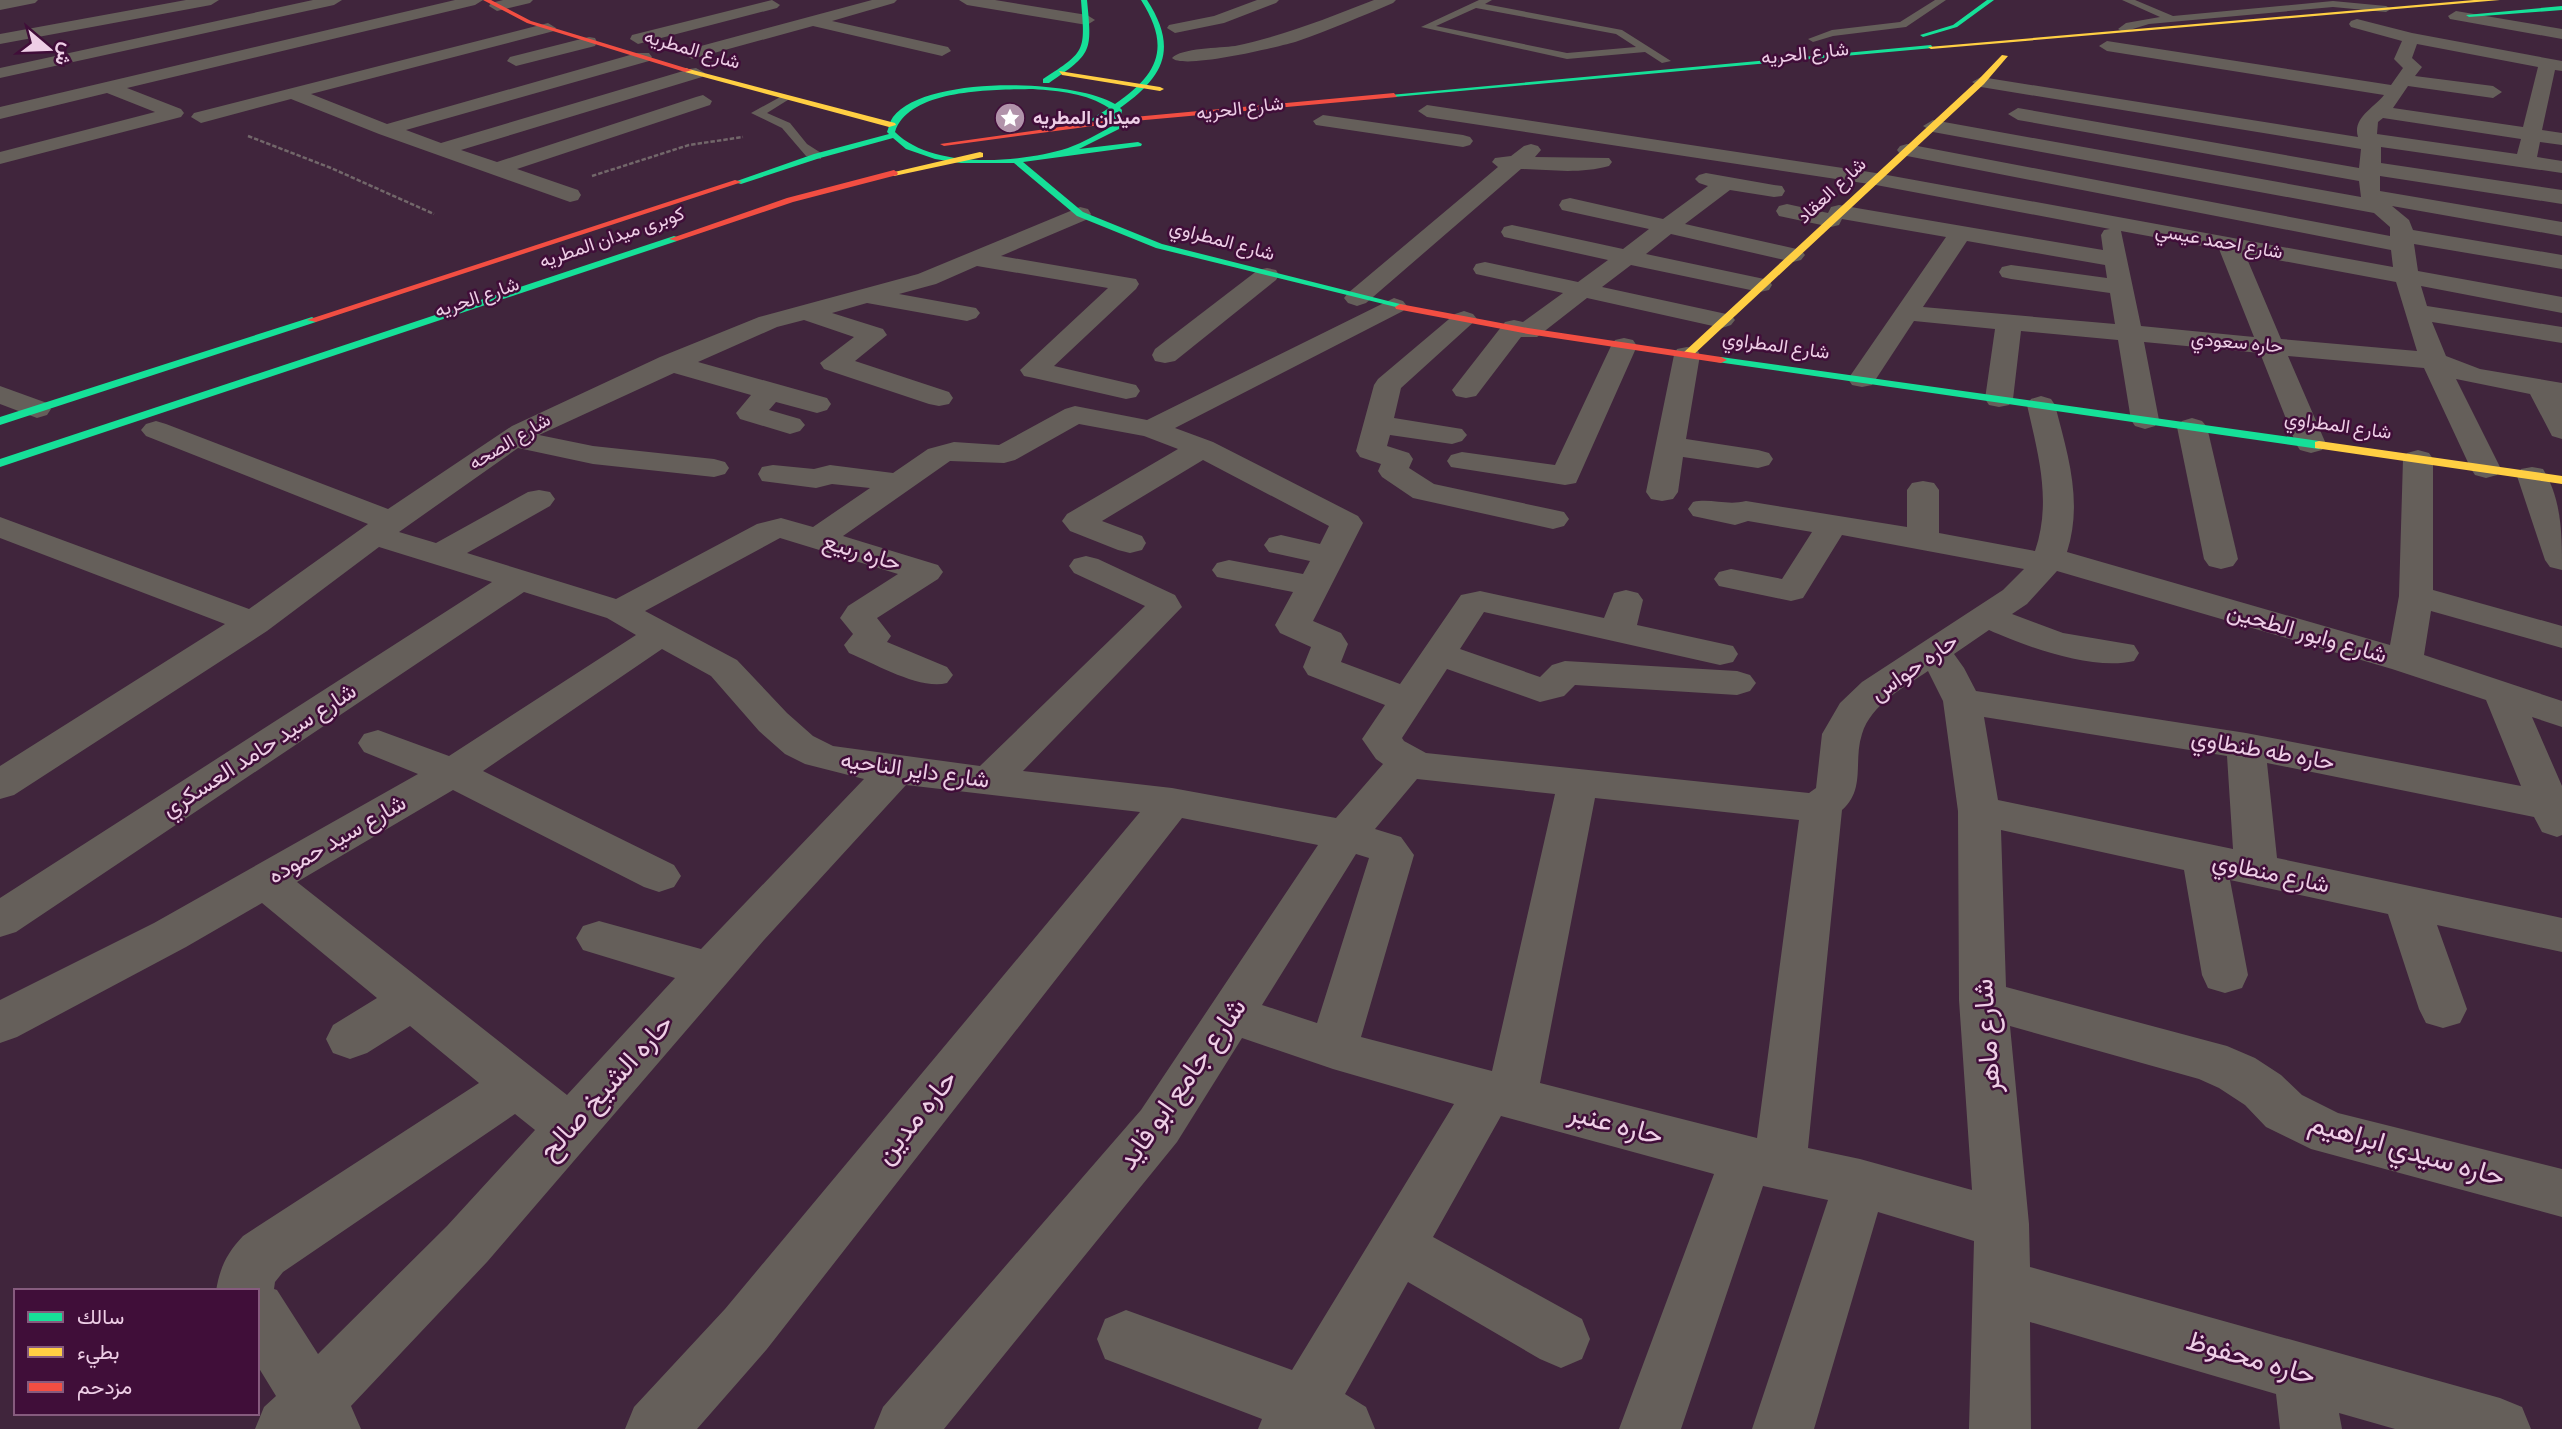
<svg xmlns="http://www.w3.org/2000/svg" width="2562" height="1429" font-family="'Source Sans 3',Vazirmatn,sans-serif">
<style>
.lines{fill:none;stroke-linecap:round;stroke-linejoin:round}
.path{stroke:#72676a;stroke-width:2.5;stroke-dasharray:4.5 2;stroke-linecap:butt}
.lane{fill:#655f5a;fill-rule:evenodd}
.street{fill:#655f5a;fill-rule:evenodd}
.fast{fill:#16e098;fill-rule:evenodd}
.slow{fill:#ffcf43;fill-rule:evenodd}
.jam{fill:#f24e42;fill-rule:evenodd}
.labels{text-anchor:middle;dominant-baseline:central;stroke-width:5;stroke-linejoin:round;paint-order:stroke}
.far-street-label{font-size:19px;fill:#eecee6;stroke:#400e39}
.far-poi-label{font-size:19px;font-weight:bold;fill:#eecee6;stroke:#400e39;text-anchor:start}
.street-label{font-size:23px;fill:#eecee6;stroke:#400e39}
.near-street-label{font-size:28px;fill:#eecee6;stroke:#400e39}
</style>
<rect width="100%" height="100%" fill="#40253c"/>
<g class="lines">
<g class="path">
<path d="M248,136L331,168L434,214"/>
<path d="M592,176L689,145L743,137"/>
</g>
<g class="lane">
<path d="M1479,0H1492L1485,4L1622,30L1671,61L1662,63L1645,52L1567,59L1421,27ZM1476,8L1616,34L1636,47L1567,53L1436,26Z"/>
<path d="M1935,0H1946L1906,27L1833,36L1813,42L1808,39L1832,30L1900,22Z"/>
<path d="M2122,0H2135L2173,16L2333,1L2386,6L2391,9L2386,12L2333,7L2149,24L2123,32L2118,29L2126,23L2160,17Z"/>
<path d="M782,96L791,98L767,113L790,123L807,144L821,153V159L806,156L782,128L751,113Z"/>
</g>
<g class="street">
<path d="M0,0H38L35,3L0,10Z"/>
<path d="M186,0H219L211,5L0,44V34Z"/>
<path d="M313,0H342L334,5L0,78V68Z"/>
<path d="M455,0H483L475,5L127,88L181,109L184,113L181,117L0,164V152L155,112L107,93L0,119V107Z"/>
<path d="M503,0H533L530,3L497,11L489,6L491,3Z"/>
<path d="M772,0L780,5L777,8L638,44L630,39L632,35Z"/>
<path d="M872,0H897L894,3L832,21L948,47L951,51L942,56L813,26L692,59L683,54L686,50Z"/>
<path d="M959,0H995L1087,15L1095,20L1087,25L967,5Z"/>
<path d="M1257,0H1279L1276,3L1224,23L1175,33L1167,28L1169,25L1214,16Z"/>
<path d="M1374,0H1396L1393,3C1362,16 1330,30 1298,41C1279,47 1183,70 1172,58C1181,48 1220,48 1235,46C1283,36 1328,18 1374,0Z"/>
<path d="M2456,11L2562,29V39L2450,19L2448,16Z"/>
<path d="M2357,19L2412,33L2562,61V71L2555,70L2542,130L2562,133V145L2540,142L2537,157L2562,161V173L2381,147V163L2562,190V204L2380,176V191L2562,222V236L2392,206L2409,220L2413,230L2562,255V269L2414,244L2418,271L2562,297V313L2421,286L2427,306L2562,327V343L2432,322L2446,356L2480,369L2562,383V439L2552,436L2530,394L2456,379L2501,469L2497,475L2486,478L2475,475L2471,469L2424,368L2288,356L2326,444L2322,450L2311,453L2300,450L2296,444L2260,353L2144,342L2159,420L2155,426L2145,429L2135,426L2131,420L2118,340L2021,331L2013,399L2009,405L1999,407L1989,405L1985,399L1995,329L1914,321L1872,385L1862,387L1852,385L1848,379L1946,237L1842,219L1839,225L1831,227L1779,216L1776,211L1779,206L1787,204L1828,213L1831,207L1839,205L2103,250L2101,235L2104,230L2110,229L1876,185L1427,117L1418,111L1427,105L1876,173L2393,267L2391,250L1907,156L1900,154L1897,150L1900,146L1907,144L2390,236V227L2374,213L1933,132L1923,126L1933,120L2361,197L2359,181L2018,120L2008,114L2018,108L2359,168L2361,149L1981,87L1972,82L1981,77L2358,137C2352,118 2374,108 2384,95L2107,51L2099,46L2107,41L2391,85L2403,68L2394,59L2402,41L2351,27L2349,24L2351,21ZM2417,44L2538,67L2523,127L2393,108L2408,86L2493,98L2502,92L2493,86L2415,76L2422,67L2412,58ZM2383,118L2521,139L2517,154L2377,134L2378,122ZM2121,231L2219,249L2254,337L2141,326ZM1967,241L2105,265L2107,278L2011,265L2002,267L1999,272L2002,277L2011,279L2110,293L2115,324L1923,307ZM2245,254L2396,282L2417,351L2281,339Z"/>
<path d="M548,23L556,28L554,31L311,94L387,124L637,53H649L652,57L649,61L406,130L441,143L690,69L696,68L705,73L702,77L461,150L497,162L696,97L703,95L712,101L710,105L517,169L578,190L581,195L578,200L570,202L379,134L291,99L201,123L191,117L194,113Z"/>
<path d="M589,37L595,38L597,42L595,46L516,66L507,61L510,57Z"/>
<path d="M1323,115L1463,135L1470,137L1473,141L1470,145L1463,147L1316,125L1313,121Z"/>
<path d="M1531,144L1538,146L1541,150L1535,157L1609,158L1612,162L1609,166C1581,174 1550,170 1521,169L1366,303L1357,306L1348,303L1344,298L1348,293L1498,167L1492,162L1495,158L1511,156L1524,146Z"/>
<path d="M1706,173L1774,185L1782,186L1785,191L1782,196L1774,197L1730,190L1685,224L1801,250L1805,255L1801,260L1793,262L1671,234L1646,254L1769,280L1772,285L1769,290L1760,292L1631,265L1602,287L1731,315L1735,320L1731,325L1722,328L1587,298L1537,337H1521L1476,396L1466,398L1456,396L1452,390L1505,322L1514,320L1523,322L1563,293L1476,274L1473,269L1476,264L1485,262L1578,282L1608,260L1504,237L1501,232L1504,227L1512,225L1623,249L1649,229L1562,210L1559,205L1562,200L1570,198L1663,219L1708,186L1699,183L1695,179L1699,175Z"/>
<path d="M1080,207L1088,209L1091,214L1088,219L1001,256L1136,279L1139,284L1136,289L1054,366L1136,385L1140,391L1136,397L1126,399L1034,378L1024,376L1020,370L1108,288L977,266L936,284L899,294L976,308L980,313L976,318L967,321L867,303L832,313L883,329L887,335L855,361L949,392L953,398L949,404L939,406L929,404L824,369L820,363L854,337L804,320L777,327L698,362L827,398L831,404L827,410L817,413L776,402L769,410L800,419L805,425L800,431L790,434L740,419L736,413L751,395L674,373L539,435L593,446L714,459L725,462L729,468L725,474L714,477L593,464L518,448L399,532L436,543L528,492L539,490L550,492L555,499L550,506L467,553L616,599L757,524L781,518L813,527L870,488L832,484L816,488L762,481L758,474L762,467L773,465L814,469L830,465L893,473L928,449L954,442L999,445L1065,409L1075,406L1147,420L1394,298L1403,301L1407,306L1403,311L1175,428L1213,442L1358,516L1363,523L1313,621L1341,633L1348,644L1341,662L1400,684L1461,595L1480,591L1604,618L1614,593L1626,590L1638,593L1643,600L1637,625L1733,646L1738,654L1733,662L1720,665L1484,612L1460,649L1540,677L1552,665L1565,661L1737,671L1750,675L1756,683L1750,691L1737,695L1575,685L1564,696L1540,702L1447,669L1402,738L1404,741L1426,753L1809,793L1816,788L1822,734L1840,703L1862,682L2003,590L2024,569L1842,535L1803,598L1791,601L1719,586L1714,579L1719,572L1731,569L1782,579L1812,532L1748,521L1735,525L1693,516L1688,509L1693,502C1711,498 1727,506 1746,501L1907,527V490L1912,483L1923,481L1934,483L1939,490V533L2035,551C2052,501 2038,454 2027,405L2031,399L2041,396L2051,399L2055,405C2068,455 2083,502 2067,552L2390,645L2399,596L2403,459L2407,453L2418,450L2429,453L2433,459V590L2562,626V648L2431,611L2424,655L2562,701V727L2532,717L2562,786V835L2557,837L2542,832L2534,817L2267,763L2277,858L2562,918V952L2437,925L2467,1009L2460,1023L2443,1028L2426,1023L2419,1009L2388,914L2230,880L2248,975L2242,988L2225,993L2208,988L2202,975L2184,870L2001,830L2006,987L2227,1046L2255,1058L2281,1075L2302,1095L2338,1113L2562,1169V1217L2311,1149L2266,1127L2245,1105L2219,1088L2199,1079L2010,1026L2029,1224L2030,1267L2500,1398L2522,1407L2531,1429H2395L2339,1413L2342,1429H2280L2276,1394L2030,1322L2031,1429H1969L1974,1241L1878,1212L1814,1429H1752L1828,1200L1763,1186L1681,1429H1619L1714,1174L1501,1116L1433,1237L1582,1319L1590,1339L1582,1359L1561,1368L1540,1359L1408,1282L1345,1394L1366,1407L1375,1429H1258L1262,1419L1105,1359L1097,1339L1105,1319L1126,1310L1292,1370L1454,1104L1333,1069L1242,1038L1177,1142L944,1429H874L883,1407L1141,1110L1318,845L1182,818L767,1349L697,1429H625L634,1407L725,1309L1140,812L906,785L764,940L487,1262L351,1406L361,1429H255L264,1407L276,1396L257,1365V1291H216C220,1267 227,1253 243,1236L479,1083L410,1026L367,1053L350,1059L333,1053L326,1039L333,1025L377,998L262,903L186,947L17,1037L0,1043V1000L154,923L418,774L364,752L358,743L364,734L378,730L449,756L636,635L607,618L524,592L16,932L0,937V898L492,582L379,547L267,631L14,795L0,799V766L225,624L0,538V517L249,609L368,524L146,436L141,430L146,424L156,421L166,424L388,509L512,426L660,357L759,317L918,274ZM1079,424L1144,436L1178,449L1067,514L1062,521L1070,531L1118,550L1130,553L1142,550L1146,543L1142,536L1102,521L1203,460L1329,526L1320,544L1281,535L1269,538L1264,545L1269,552L1310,561L1303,574L1229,560L1217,563L1212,570L1217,577L1293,592L1275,625L1280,633L1311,647L1303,667L1308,675L1385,705L1362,739L1376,759L1383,764L1336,818L1172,788L1023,771L1182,607L1175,595L1098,559L1086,556L1074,559L1069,566L1074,573L1145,606L980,766L833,746L813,736L787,713L737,660L645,611L780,538L898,574L848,606L840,618L853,634L844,645L849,653C876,664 919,690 947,683L953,675L947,667L887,642L891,636L877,618L938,579L943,572L938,565L843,536L950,461L1004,463L1015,460ZM2057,571L2392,669L2486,700L2521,786L2246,733L1976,691L1964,668L1954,654L1989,630C2027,647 2093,671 2134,661L2139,653L2134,645L2063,633L2012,614L2027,604ZM662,649L711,676L759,731L785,754L805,764L864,779L701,949L599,921L583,926L576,938L583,950L675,978L567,1095L297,882L453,790L644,887L659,892L674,887L681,876L674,865L483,771ZM1928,671L1943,701L1958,811L1959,1000L1972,1190L1860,1159L1808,1148L1842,810C1866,789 1853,761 1862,734C1871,704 1905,687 1928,671ZM1984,717L2227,756L2233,849L1998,800ZM1417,779L1555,794L1492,1071L1361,1037L1414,855L1401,837L1375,829ZM1595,798L1799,820L1757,1138L1540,1083ZM1356,854L1369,858L1317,1023L1262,1005ZM515,1114L535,1130L447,1226L318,1354L277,1290L274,1289L275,1282L283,1272Z"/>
<path d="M1267,268L1276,270L1279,275L1276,280L1175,361L1165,363L1155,361L1152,355L1155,349L1258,270Z"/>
<path d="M1464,311L1473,314L1477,319L1401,388L1394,418L1462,429L1467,435L1462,441L1452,444L1390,435L1387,446L1409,453L1413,459L1409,468L1434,484L1564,512L1569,519L1564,526L1553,529L1413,498L1382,477L1378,471L1381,464L1360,457L1356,451L1374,385L1378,379L1455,314Z"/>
<path d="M1624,338L1633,340L1637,346L1576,483L1565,485L1451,467L1447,461L1451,455L1462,452L1555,465L1611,346L1615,340Z"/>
<path d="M1687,347L1697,349L1700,355L1686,439L1758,450L1769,453L1773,459L1769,465L1758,468L1683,457L1678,492L1673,499L1662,501L1651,499L1646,492L1674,355L1677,349Z"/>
<path d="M0,386L47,403L51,409L47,415L37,418L0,404Z"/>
<path d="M2192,418L2202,421L2207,427L2238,559L2233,566L2221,569L2209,566L2204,559L2177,427L2182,421Z"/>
<path d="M2532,467L2543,469C2562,500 2562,535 2562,570L2550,567L2545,560L2517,476L2521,469Z"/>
</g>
<g class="fast">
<path d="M1081,0H1087C1092,52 1093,53 1049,83H1043V79C1087,51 1085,51 1081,0Z"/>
<path d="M1141,0H1147C1178,48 1165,76 1120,108L1122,110L1119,129L1079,149L1138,142L1142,144L1141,146L1023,162L1083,212L1162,244L1404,305V309L1156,248L1077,216L1014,163H961L935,159L906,149L893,138L820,158L741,184L734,182L814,154L889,134L887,132C889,127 890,121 893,117C925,75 1073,79 1115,104C1159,74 1171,47 1141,0ZM1033,89C1060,91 1086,93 1109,108L1090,120L1097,122L1114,111L1112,126C1098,134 1084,142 1068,148C1020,163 933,170 895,132C909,88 995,90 1033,89Z"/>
<path d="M1987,0H1994L1957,27L1923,37L1920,35L1953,25Z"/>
<path d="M2562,6V10L2469,17L2466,15Z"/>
<path d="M1931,45L1933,48L1394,97L1390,95Z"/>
<path d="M674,236L677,237V241L0,467V459Z"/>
<path d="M312,317L317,320L316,322L0,425V417Z"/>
<path d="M1721,357L2319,441L2325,445L2319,449L1717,362V358Z"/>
</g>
<g class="slow">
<path d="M2474,0H2500L1931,49L1928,47Z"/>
<path d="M2002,55L2008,56L1984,84L1691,357H1683V353L1978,80Z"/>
<path d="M685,68L895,123L896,125L889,127L685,72Z"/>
<path d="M1059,71L1160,87L1164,89L1160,91L1062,75Z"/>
<path d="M980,152L983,153V157L894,176L890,173Z"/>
<path d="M2319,441L2562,476V484L2315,448V442Z"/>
</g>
<g class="jam">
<path d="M483,0H491L531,21L692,70L685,72L527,23Z"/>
<path d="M1394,93L1397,97L1123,122L944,146L940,144L1123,118Z"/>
<path d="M894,170L898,173L897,175L793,202L677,241L669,239L787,198Z"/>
<path d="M735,180L742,182L316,322L307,320Z"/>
<path d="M1400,304L1528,328L1721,357L1727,360L1721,363L1528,334L1396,309L1395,307Z"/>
</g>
</g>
<defs>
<g id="sight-disc" transform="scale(1.575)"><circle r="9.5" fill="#b193aa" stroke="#400e39"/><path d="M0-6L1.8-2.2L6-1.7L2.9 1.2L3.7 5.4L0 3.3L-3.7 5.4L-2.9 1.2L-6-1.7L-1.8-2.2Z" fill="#fff"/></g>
</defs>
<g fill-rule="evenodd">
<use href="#sight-disc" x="1010" y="118"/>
</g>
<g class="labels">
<g class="far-street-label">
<text transform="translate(692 50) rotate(16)">شارع المطريه</text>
<text transform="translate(1805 54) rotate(-6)">شارع الحريه</text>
<text transform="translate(1240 109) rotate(-7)">شارع الحريه</text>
<text transform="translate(1832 191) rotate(-43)">شارع العقاد</text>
<text transform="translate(612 238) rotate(-19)">كوبرى ميدان المطريه</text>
<text transform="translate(1222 241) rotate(15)">شارع المطراوي</text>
<text transform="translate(2219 242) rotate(10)">شارع احمد عيسي</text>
<text transform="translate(477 298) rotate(-19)">شارع الحريه</text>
<text transform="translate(2237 343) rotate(5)">حاره سعودي</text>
<text transform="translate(1776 346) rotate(8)">شارع المطراوي</text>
<text transform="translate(2338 426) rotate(8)">شارع المطراوي</text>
<text transform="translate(510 442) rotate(-31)">شارع الصحه</text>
</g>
<g class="far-poi-label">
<text x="1033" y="118">ميدان المطريه</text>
</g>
<g class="street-label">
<text transform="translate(862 552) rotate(17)">حاره ربيع</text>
<text transform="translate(2307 633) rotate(16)">شارع وابور الطحين</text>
<text transform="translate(1914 667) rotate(-35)">حاره حواس</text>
<text transform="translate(259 750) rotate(-33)">شارع سيد حامد العسكري</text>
<text transform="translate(2263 750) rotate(10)">حاره طه طنطاوي</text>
<text transform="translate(915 770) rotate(8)">شارع داير الناحيه</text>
<text transform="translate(337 839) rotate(-30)">شارع سيد حموده</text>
<text transform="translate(2271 873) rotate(12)">شارع منطاوي</text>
</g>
<g class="near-street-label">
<text transform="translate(1987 1036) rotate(-94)">شارع ماهر</text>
<text transform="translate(1182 1084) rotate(-55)">شارع جامع ابو فايد</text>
<text transform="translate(606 1087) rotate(-48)">حاره الشيخ صالح</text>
<text transform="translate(916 1117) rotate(-51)">حاره مدين</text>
<text transform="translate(1616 1124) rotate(15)">حاره عنبر</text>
<text transform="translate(2407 1150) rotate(16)">حاره سيدي ابراهيم</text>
<text transform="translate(2251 1358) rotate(16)">حاره محفوظ</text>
</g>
</g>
<rect x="14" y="1289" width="245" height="126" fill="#400e39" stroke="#865b7e" stroke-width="2"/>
<rect x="28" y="1312" width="35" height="10" fill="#16e098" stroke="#865b7e" stroke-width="2"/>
<text x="77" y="1324" font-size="21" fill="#eecee6">سالك</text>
<rect x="28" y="1347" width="35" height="10" fill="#ffcf43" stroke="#865b7e" stroke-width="2"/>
<text x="77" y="1359" font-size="21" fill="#eecee6">بطيء</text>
<rect x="28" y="1382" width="35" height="10" fill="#f24e42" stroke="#865b7e" stroke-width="2"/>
<text x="77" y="1394" font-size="21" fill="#eecee6">مزدحم</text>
<g transform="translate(49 49) rotate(109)" stroke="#400e39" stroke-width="5" paint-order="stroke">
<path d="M0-5L12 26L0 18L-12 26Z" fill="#eecee6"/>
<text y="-10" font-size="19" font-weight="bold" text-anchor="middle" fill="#eecee6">ش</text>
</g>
</svg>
